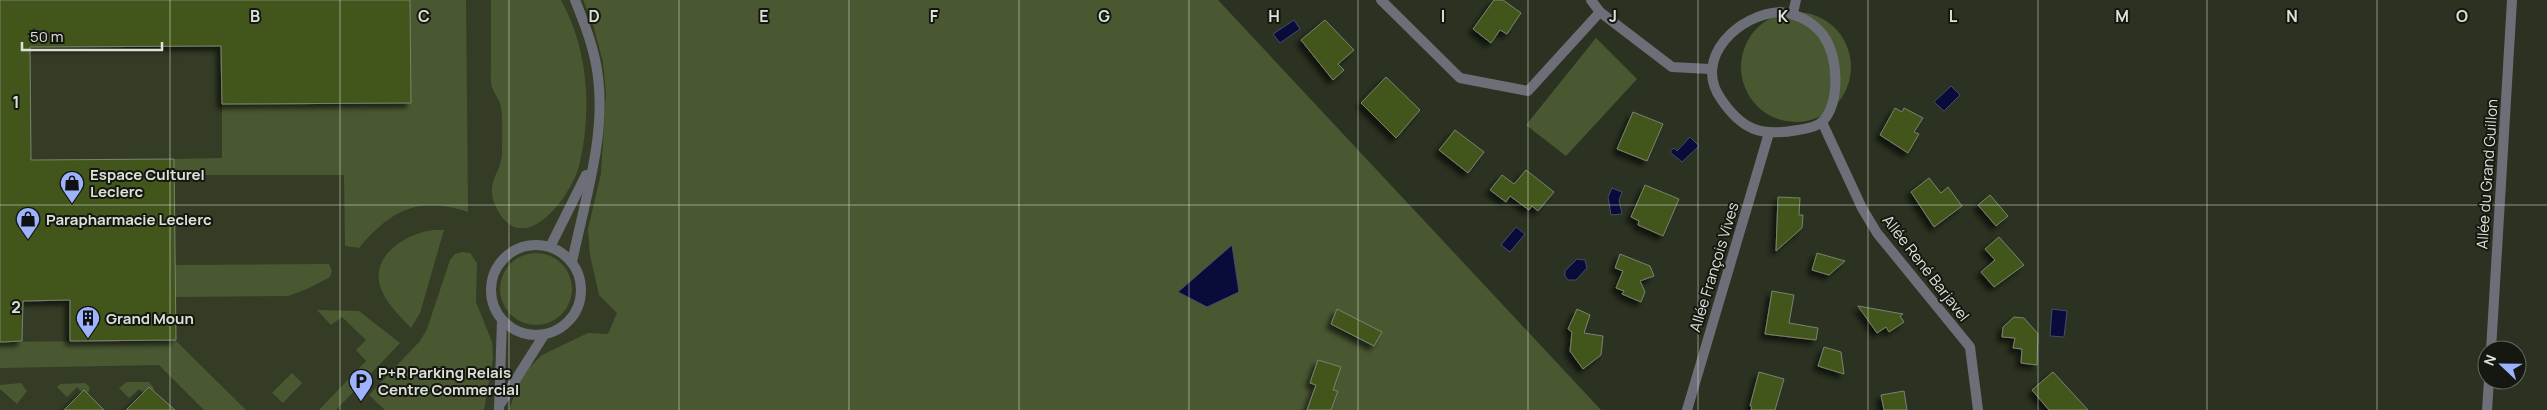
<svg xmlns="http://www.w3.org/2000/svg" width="2547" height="410" font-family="Manrope,sans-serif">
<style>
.built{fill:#343c26}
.green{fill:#4a5832}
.water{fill:#090c3a;stroke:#494c69}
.building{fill:#43561c;stroke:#7a826f;filter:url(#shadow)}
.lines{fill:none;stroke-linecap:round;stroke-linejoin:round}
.street{stroke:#6c6f77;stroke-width:10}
.grid{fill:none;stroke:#dde1d7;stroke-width:1;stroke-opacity:0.55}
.labels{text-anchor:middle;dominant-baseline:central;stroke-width:4;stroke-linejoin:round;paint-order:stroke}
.poi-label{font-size:15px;font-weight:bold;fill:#dde1d7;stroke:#151811;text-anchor:start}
.street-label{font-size:15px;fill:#dde1d7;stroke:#151811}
.grid-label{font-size:16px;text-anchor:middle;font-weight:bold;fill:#dde1d7;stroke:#151811;stroke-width:4;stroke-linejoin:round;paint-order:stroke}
</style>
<defs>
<filter id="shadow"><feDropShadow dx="-4.5" dy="4.5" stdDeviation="2.5" flood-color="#0009"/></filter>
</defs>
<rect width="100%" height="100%" fill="#2b3221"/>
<path class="built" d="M0,0H605L625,328L575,410H0Z"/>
<g class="green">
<path d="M410,0H466L468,212C419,196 392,209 359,248L345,246L344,175H174V159L222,158V104L410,102Z"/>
<path d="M491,0H561C588,49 592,108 580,162C573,195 523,263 496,207C484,181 502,173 502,153C502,138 503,122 501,107C500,100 494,94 492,87C490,80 491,71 491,64C491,43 491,21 491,0Z"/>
<path d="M583,0H1218L1601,410H509L518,385L529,368L542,355L588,333L608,334L617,313L599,295L590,255L588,229L601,174L606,94L603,62L592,21Z"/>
<circle cx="1796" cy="67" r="55"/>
<path d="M1596,38L1637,79L1566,156L1526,125Z"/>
<path d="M434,230H444L420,313L411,328C401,317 388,305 382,291C367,258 405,233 434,230Z"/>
<path d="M462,252L470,253L477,263L476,302L492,342L493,359L484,410H385L369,395L420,341L427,329L450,260L455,254Z"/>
<circle cx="536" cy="289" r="36"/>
<path d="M329,264L332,271L330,277L307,289L288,296L175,297V265Z"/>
<path d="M317,310L359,311L400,343L336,410H319L366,361L356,350L366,340L342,317L331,325Z"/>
<path d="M175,340L246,410H204L159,365L0,368V342Z"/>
<path d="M292,373L302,383L283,403L272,393Z"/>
<path d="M127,382H149L154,388L149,398L139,389L129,398L119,388Z"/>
<path d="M21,383L27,391L17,404L0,389V385Z"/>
<path d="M85,383L90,387L87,397L77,387L67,397L57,387L60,384Z"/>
</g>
<g class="water">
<path d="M1294,20L1300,29L1280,43L1273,34Z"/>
<path d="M1951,86L1960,95L1944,111L1934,102Z"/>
<path d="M1690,137L1699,146L1682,162L1670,152L1674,148L1677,151Z"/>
<path d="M1612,188L1622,192L1619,200L1622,214L1611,215L1608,197Z"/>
<path d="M1516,227L1525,234L1510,252L1501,245Z"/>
<path d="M1232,245L1239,292L1207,307L1178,292Z"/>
<path d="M1577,259L1585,260L1587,268L1576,280H1568L1565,276V271Z"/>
<path d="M2052,309L2067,311L2064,337L2050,336Z"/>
</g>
<g class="building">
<path d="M0,0H410L411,103L222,104L221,46L30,47L31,160L174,159L176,340L70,341V300L23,301L22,341L0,342Z"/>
<path d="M1494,0H1503L1521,13L1507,34L1500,30L1491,43L1473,29Z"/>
<path d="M1325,20L1354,50L1338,64L1344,70L1333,80L1301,40Z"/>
<path d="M1386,77L1420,110L1396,138L1361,103Z"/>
<path d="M1895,108L1902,112L1904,108L1923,118L1914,132L1919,134L1908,153L1880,135Z"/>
<path d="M1633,112L1663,124L1647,161L1617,149Z"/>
<path d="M1455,130L1484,152L1468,173L1439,150Z"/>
<path d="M1526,170L1554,192L1538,211L1532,206L1529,210L1510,196L1506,202L1490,190L1502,175L1514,184Z"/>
<path d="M1929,178L1941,193L1948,187L1962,206L1934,227L1911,192Z"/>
<path d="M1645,185L1679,199L1663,236L1638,225L1639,221L1631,217Z"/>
<path d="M1990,195L2008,216L1996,226L1978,205Z"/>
<path d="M1778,197L1800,198L1799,215H1803L1802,228L1776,251Z"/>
<path d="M1999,237L2024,265L1994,287L1981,272L1995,260L1985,249Z"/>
<path d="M1817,253L1845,261L1829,275L1812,270Z"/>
<path d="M1620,254L1650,266L1654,276L1640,281L1645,292L1641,302L1622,294L1624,291L1616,288L1623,271L1615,268Z"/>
<path d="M1772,291L1794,295L1789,323L1818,328L1816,340L1765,334Z"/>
<path d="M1858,306L1903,314L1900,316L1904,322L1889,332L1886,327L1877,333Z"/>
<path d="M1337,309L1382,332L1374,346L1331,324Z"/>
<path d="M1577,309L1590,315L1584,333L1603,336L1601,355L1583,369L1570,351L1572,332L1568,329Z"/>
<path d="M2014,317L2024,318L2038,334L2037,365L2021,363L2022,349L2013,348L2015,338L2002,337L2003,327Z"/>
<path d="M1824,347L1841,352L1844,374L1818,366Z"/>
<path d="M1318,360L1341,367L1333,390L1338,391L1331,410H1307L1316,385L1310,383Z"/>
<path d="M1759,372L1784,379L1775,410H1751L1752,407L1750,406Z"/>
<path d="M2053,372L2088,410H2049L2032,390Z"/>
<path d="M149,387L175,410H126Z"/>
<path d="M84,390L104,410H64Z"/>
<path d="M1904,391L1907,410H1884L1881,395Z"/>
</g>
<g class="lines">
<g class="street">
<path d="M1381,0L1460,78L1528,91L1600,12"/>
<path d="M1591,0L1600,12L1672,67L1710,69"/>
<path d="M1780,12C1797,14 1812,21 1823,35C1838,56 1841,101 1823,121C1817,127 1806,129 1798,130C1761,137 1742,130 1721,99C1692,58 1739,14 1780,12Z"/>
<path d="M1793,13L1796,0"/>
<path d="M1822,122L1862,208L1877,233L1970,347L1978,410"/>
<circle cx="536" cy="290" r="45"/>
<path d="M550,247L586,175"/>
<path d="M572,262C584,203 606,137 598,77C595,50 585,25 575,0"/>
<path d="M2491,350L2512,0"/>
<path d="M501,403L544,335"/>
<path d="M499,410L502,321"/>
<path d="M1687,410L1769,133"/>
<path d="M2487,410L2489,380"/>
</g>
</g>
<path class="grid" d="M170,0V410M340,0V410M509,0V410M679,0V410M849,0V410M1019,0V410M1189,0V410M1358,0V410M1528,0V410M1698,0V410M1868,0V410M2038,0V410M2207,0V410M2377,0V410M0,205H2547"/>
<defs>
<g id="shop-pin" transform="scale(1.25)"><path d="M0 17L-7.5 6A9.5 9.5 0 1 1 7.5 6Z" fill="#9eb3fd" stroke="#151811"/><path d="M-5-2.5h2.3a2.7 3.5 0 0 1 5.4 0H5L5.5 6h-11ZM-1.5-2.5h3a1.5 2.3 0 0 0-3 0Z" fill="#111"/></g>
<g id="building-pin" transform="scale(1.25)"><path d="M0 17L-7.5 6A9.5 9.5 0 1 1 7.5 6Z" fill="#9eb3fd" stroke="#151811"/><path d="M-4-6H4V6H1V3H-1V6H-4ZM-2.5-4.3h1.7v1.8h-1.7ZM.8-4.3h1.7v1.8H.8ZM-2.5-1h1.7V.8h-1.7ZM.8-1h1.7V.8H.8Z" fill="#111"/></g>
<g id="parking-pin" transform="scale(1.25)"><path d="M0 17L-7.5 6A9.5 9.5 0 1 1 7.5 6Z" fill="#9eb3fd" stroke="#151811"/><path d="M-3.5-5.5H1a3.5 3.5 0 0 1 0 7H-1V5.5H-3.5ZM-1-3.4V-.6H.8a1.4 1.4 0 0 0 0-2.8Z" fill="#111"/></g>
</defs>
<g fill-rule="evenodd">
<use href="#shop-pin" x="72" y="183"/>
<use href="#shop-pin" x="28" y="219"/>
<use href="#building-pin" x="88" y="318"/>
<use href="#parking-pin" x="361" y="381"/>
</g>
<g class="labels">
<g class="poi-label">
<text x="90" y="174">Espace Culturel<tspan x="90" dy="17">Leclerc</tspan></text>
<text x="46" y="219">Parapharmacie Leclerc</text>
<text x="106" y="318">Grand Moun</text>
<text x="378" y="372">P+R Parking Relais<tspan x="378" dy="17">Centre Commercial</tspan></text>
</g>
<g class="street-label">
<text transform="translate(2487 174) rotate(-86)">Allée du Grand Guillon</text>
<text transform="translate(1714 267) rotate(-73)">Allée François Vives</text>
<text transform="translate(1926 268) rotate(52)">Allée René Barjavel</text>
</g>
</g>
<g class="grid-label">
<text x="255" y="22">B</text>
<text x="424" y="22">C</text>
<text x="594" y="22">D</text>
<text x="764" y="22">E</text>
<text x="934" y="22">F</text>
<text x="1104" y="22">G</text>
<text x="1274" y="22">H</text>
<text x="1443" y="22">I</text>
<text x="1613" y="22">J</text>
<text x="1783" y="22">K</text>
<text x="1953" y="22">L</text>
<text x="2122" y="22">M</text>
<text x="2292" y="22">N</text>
<text x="2462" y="22">O</text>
<text x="16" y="108">1</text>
<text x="16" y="313">2</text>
</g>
<g transform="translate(2502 365) rotate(292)"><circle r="24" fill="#151811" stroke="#656860"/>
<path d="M0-4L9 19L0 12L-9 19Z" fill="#9eb3fd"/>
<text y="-8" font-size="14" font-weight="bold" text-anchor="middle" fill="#dde1d7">N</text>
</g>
<path d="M22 42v8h140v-8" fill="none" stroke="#dde1d7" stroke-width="2.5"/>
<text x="30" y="42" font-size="15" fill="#dde1d7" stroke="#151811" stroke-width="4" paint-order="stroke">50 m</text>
</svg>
